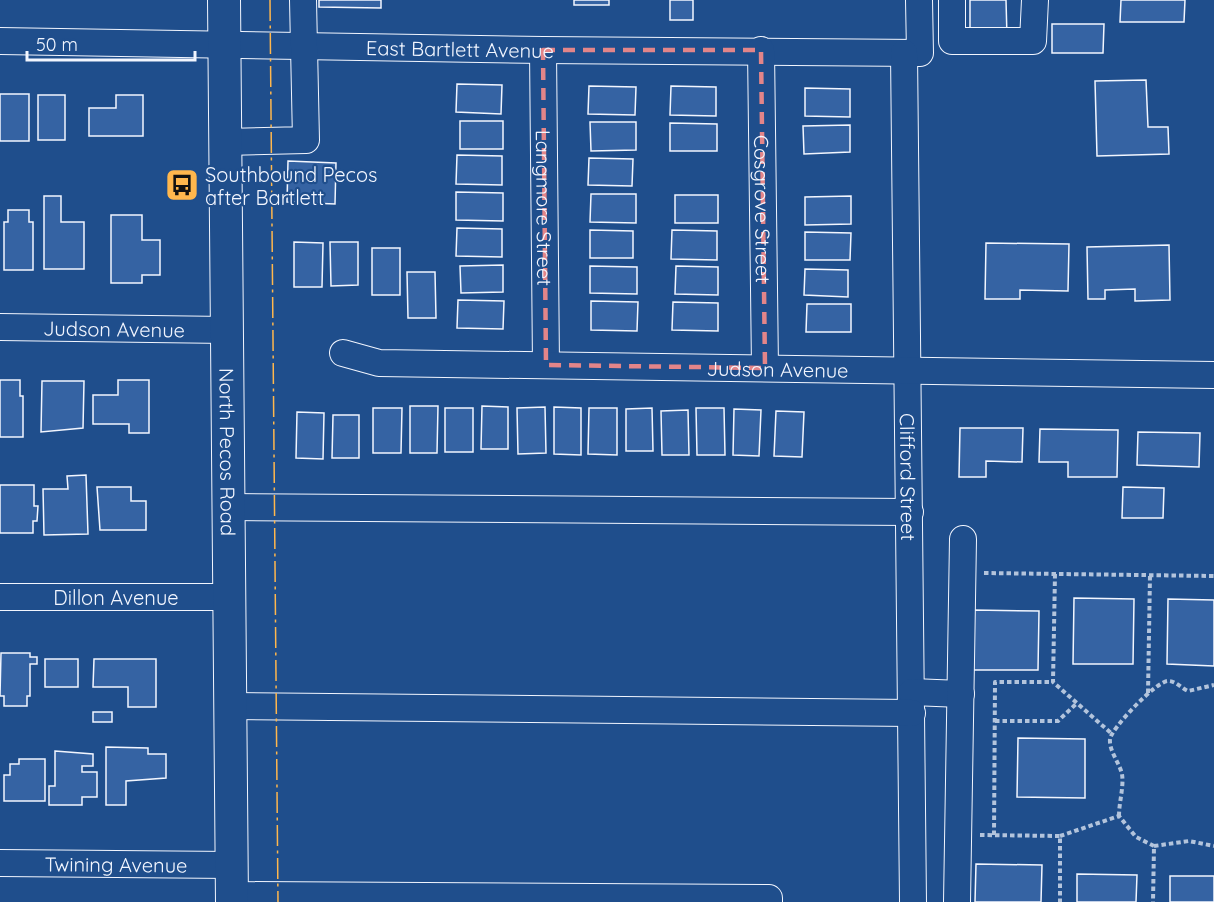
<svg xmlns="http://www.w3.org/2000/svg" width="1214" height="902" font-family="Quicksand,sans-serif">
<style>
.building{fill:#3563a3;stroke:#f2f6ff;stroke-width:1.5}
.lines{fill:none;stroke-linecap:round;stroke-linejoin:round}
.minor-casing{stroke:#f2f6ff;stroke-width:28}
.major-casing{stroke:#f2f6ff;stroke-width:34}
.path{stroke:#b3c4dc;stroke-width:4;stroke-dasharray:4.5 3;stroke-linecap:butt}
.minor{stroke:#1f4e8c;stroke-width:26}
.major{stroke:#1f4e8c;stroke-width:32}
.power{stroke:#ffb74d;stroke-width:1.5;stroke-dasharray:21 4.5 3 4.5;stroke-linecap:butt}
.marked{fill:none;stroke:#e38589;stroke-width:4.5;stroke-dasharray:12 8;stroke-linejoin:round}
.labels{text-anchor:middle;dominant-baseline:central;stroke-width:4.5;stroke-linejoin:round;paint-order:stroke}
.street-label{font-size:20px;fill:#f2f6ff;stroke:#1f4e8c}
.poi-label{font-size:20px;fill:#f2f6ff;stroke:#1f4e8c;text-anchor:start}
</style>
<rect width="100%" height="100%" fill="#1f4e8c"/>
<g class="building">
<path d="M319,0H381V8L319,7Z"/>
<rect x="574" y="0" width="35" height="5"/>
<rect x="670" y="0" width="23" height="20"/>
<path d="M970,0H1006L1007,37L970,38Z"/>
<path d="M1121,0H1185L1184,22H1120Z"/>
<path d="M1052,24H1104L1103,53H1052Z"/>
<path d="M1146,80L1148,127H1168L1169,154L1097,156L1095,81Z"/>
<path d="M457,84L502,85L501,114L456,112Z"/>
<path d="M589,86L636,87L635,115L588,114Z"/>
<path d="M671,86L716,87V116L670,115Z"/>
<path d="M805,88L850,89V117L805,116Z"/>
<rect x="0" y="94" width="29" height="47"/>
<rect x="38" y="95" width="27" height="45"/>
<path d="M116,95H143V136H89V108H116Z"/>
<rect x="460" y="121" width="43" height="28"/>
<path d="M590,122H636V150L591,151Z"/>
<path d="M670,123L717,124V151H670Z"/>
<path d="M850,125V152L804,154L803,126Z"/>
<path d="M457,155L502,156V185L456,184Z"/>
<path d="M589,158L633,159L632,186L588,185Z"/>
<path d="M288,161L336,163L335,204L287,202Z"/>
<path d="M456,192L503,193V221L456,220Z"/>
<path d="M591,194H636V223L590,222Z"/>
<rect x="675" y="195" width="43" height="28"/>
<path d="M44,196H61V222H84V269H44Z"/>
<path d="M851,196V224L805,225V197Z"/>
<path d="M8,210H29V222H33V270H4V222H8Z"/>
<path d="M111,215H142V240H160V275H142V283H111Z"/>
<path d="M457,228L502,229V257L456,256Z"/>
<path d="M590,230L633,231V258H590Z"/>
<path d="M672,230L717,231V260L671,259Z"/>
<path d="M805,232L851,233L850,260H805Z"/>
<path d="M294,242L323,243L322,287H294Z"/>
<path d="M330,242H358V285L331,286Z"/>
<path d="M986,243L1069,244L1068,291L1020,290V299H985Z"/>
<path d="M1169,245L1170,300L1135,301V289L1105,290V299H1088L1087,247Z"/>
<rect x="372" y="248" width="28" height="47"/>
<path d="M503,265V292L461,293L460,266Z"/>
<path d="M590,266L637,267V294L590,293Z"/>
<path d="M676,266L718,267V295L675,294Z"/>
<path d="M805,269L848,270V297L804,295Z"/>
<path d="M407,272H435L436,318H408Z"/>
<path d="M458,300L504,301L503,329L457,328Z"/>
<path d="M591,301L638,302L637,331L591,330Z"/>
<path d="M673,302L718,303V331L672,330Z"/>
<path d="M807,304H851V332H806Z"/>
<path d="M0,380H20V396H23V437H0Z"/>
<path d="M118,380H149V433H129V424H93V395H118Z"/>
<path d="M42,381H84L83,428L41,432Z"/>
<path d="M410,406H438L437,453H410Z"/>
<path d="M482,406L508,407V449H481Z"/>
<path d="M545,407L546,453L518,454L517,408Z"/>
<path d="M554,407L581,408V455L554,454Z"/>
<path d="M373,408H402L401,453H373Z"/>
<rect x="445" y="408" width="28" height="44"/>
<path d="M589,408H617V455L588,454Z"/>
<path d="M652,408L653,451H626V409Z"/>
<path d="M696,408H724L725,455H697Z"/>
<path d="M734,409L761,410L759,456L733,455Z"/>
<path d="M688,410L689,455H662L661,411Z"/>
<path d="M776,411L804,412L802,457L774,456Z"/>
<path d="M297,412L324,413L323,459L296,458Z"/>
<path d="M333,415H359V458H332Z"/>
<path d="M960,428H1023L1022,462L986,461V477H959Z"/>
<path d="M1040,429L1118,430L1117,477H1068V462H1039Z"/>
<path d="M1138,432L1200,433L1199,467L1137,465Z"/>
<path d="M86,475L88,534L44,535L43,489H68L67,476Z"/>
<path d="M0,485H34V506H38L37,521H33V533H0Z"/>
<path d="M97,487H131V501H146V530H100Z"/>
<path d="M1123,487L1164,488L1163,518H1122Z"/>
<path d="M1074,598L1134,599L1133,664H1073Z"/>
<path d="M1168,599L1214,600V666L1167,664Z"/>
<path d="M973,610L1039,611L1038,670H973Z"/>
<path d="M1,653H30V657H37V664H30V696H27V706H4V696H0Z"/>
<rect x="45" y="659" width="33" height="28"/>
<path d="M94,659H156V707H128V687H93Z"/>
<rect x="93" y="712" width="19" height="10"/>
<path d="M1018,738L1085,739V798L1017,797Z"/>
<path d="M106,747L148,748V754H166V778L126,781V805H106Z"/>
<path d="M55,751L93,754V766H82V772H97V797H82V805H49V786H55Z"/>
<path d="M19,759H45V801H4V775H10V764H19Z"/>
<path d="M976,864L1042,865L1041,902H975Z"/>
<path d="M1077,874L1137,875L1136,902H1077Z"/>
<rect x="1170" y="876" width="44" height="26"/>
</g>
<g class="lines">
<g class="minor-casing">
<g id="minor">
<path d="M952,0V41H1033L1035,0"/>
<path id="s1" d="M0,41L543,50L920,53L919,0"/>
<path id="s2" d="M543,50L546,365"/>
<path id="s3" d="M761,50L765,368"/>
<path id="s4" d="M904,53L913,902"/>
<path d="M225,142L306,140L303,0"/>
<path id="s5" d="M0,327L227,330"/>
<path id="s6" d="M343,353L379,363L1214,375"/>
<path d="M229,507L910,512"/>
<path id="s7" d="M0,597H230"/>
<path d="M912,692L961,694"/>
<path d="M231,706L912,713"/>
<path id="s8" d="M0,863L232,865"/>
<path d="M232,895L769,898V902"/>
<path d="M957,902L963,539"/>
</g>
</g>
<g class="major-casing">
<g id="major">
<path id="s9" d="M224,0L232,902"/>
</g>
</g>
<g class="path">
<path d="M984,573L1214,576"/>
<path d="M1055,574L1053,682L1112,734"/>
<path d="M1148,693L1150,575"/>
<path d="M995,721H1058L1077,703"/>
<path d="M1119,816C1119,802 1124,787 1122,774C1119,762 1109,751 1110,739C1111,729 1156,681 1168,681C1176,681 1181,688 1188,691L1214,685"/>
<path d="M980,835L1060,836V902"/>
<path d="M994,835L995,682H1053"/>
<path d="M1060,836L1119,816L1136,837L1154,846L1153,902"/>
<path d="M1154,846L1189,841L1214,846"/>
</g>
<use href="#minor" class="minor"/>
<use href="#major" class="major"/>
<path class="power" d="M270,0L278,902"/>
</g>
<path class="marked" d="M543,50H761L765,368L546,365Z"/>
<defs>
<g id="bus-square" transform="scale(1.725)"><rect x="-9" y="-9" width="18" height="18" rx="4" fill="#ffb74d" stroke="#1f4e8c"/><path d="M-5-6H5V4H4V6H2V4H-2V6H-4V4H-5ZM-3.5-4V0h7V-4ZM-3.5 1.2v1.5H-2V1.2ZM2 1.2v1.5H3.5V1.2Z" fill="#111"/></g>
</defs>
<g fill-rule="evenodd">
<use href="#bus-square" x="182" y="185"/>
</g>
<g class="labels">
<g class="street-label">
<text stroke="none"><textPath href="#s1" startOffset="460">East Bartlett Avenue</textPath></text>
<text stroke="none"><textPath href="#s2" startOffset="158">Langmore Street</textPath></text>
<text stroke="none"><textPath href="#s3" startOffset="159">Cosgrove Street</textPath></text>
<text stroke="none"><textPath href="#s5" startOffset="114">Judson Avenue</textPath></text>
<text stroke="none"><textPath href="#s6" startOffset="436">Judson Avenue</textPath></text>
<text stroke="none"><textPath href="#s9" startOffset="452">North Pecos Road</textPath></text>
<text stroke="none"><textPath href="#s4" startOffset="424">Clifford Street</textPath></text>
<text stroke="none"><textPath href="#s7" startOffset="116">Dillon Avenue</textPath></text>
<text stroke="none"><textPath href="#s8" startOffset="116">Twining Avenue</textPath></text>
</g>
<g class="poi-label">
<text x="205" y="174">Southbound Pecos<tspan x="205" dy="23">after Bartlett</tspan></text>
</g>
</g>
<path d="M27 51v9h168v-9" fill="none" stroke="#f2f6ff" stroke-width="3"/>
<text x="36" y="51" font-size="18" fill="#f2f6ff" stroke="#1f4e8c" stroke-width="4.5" paint-order="stroke">50 m</text>
</svg>
